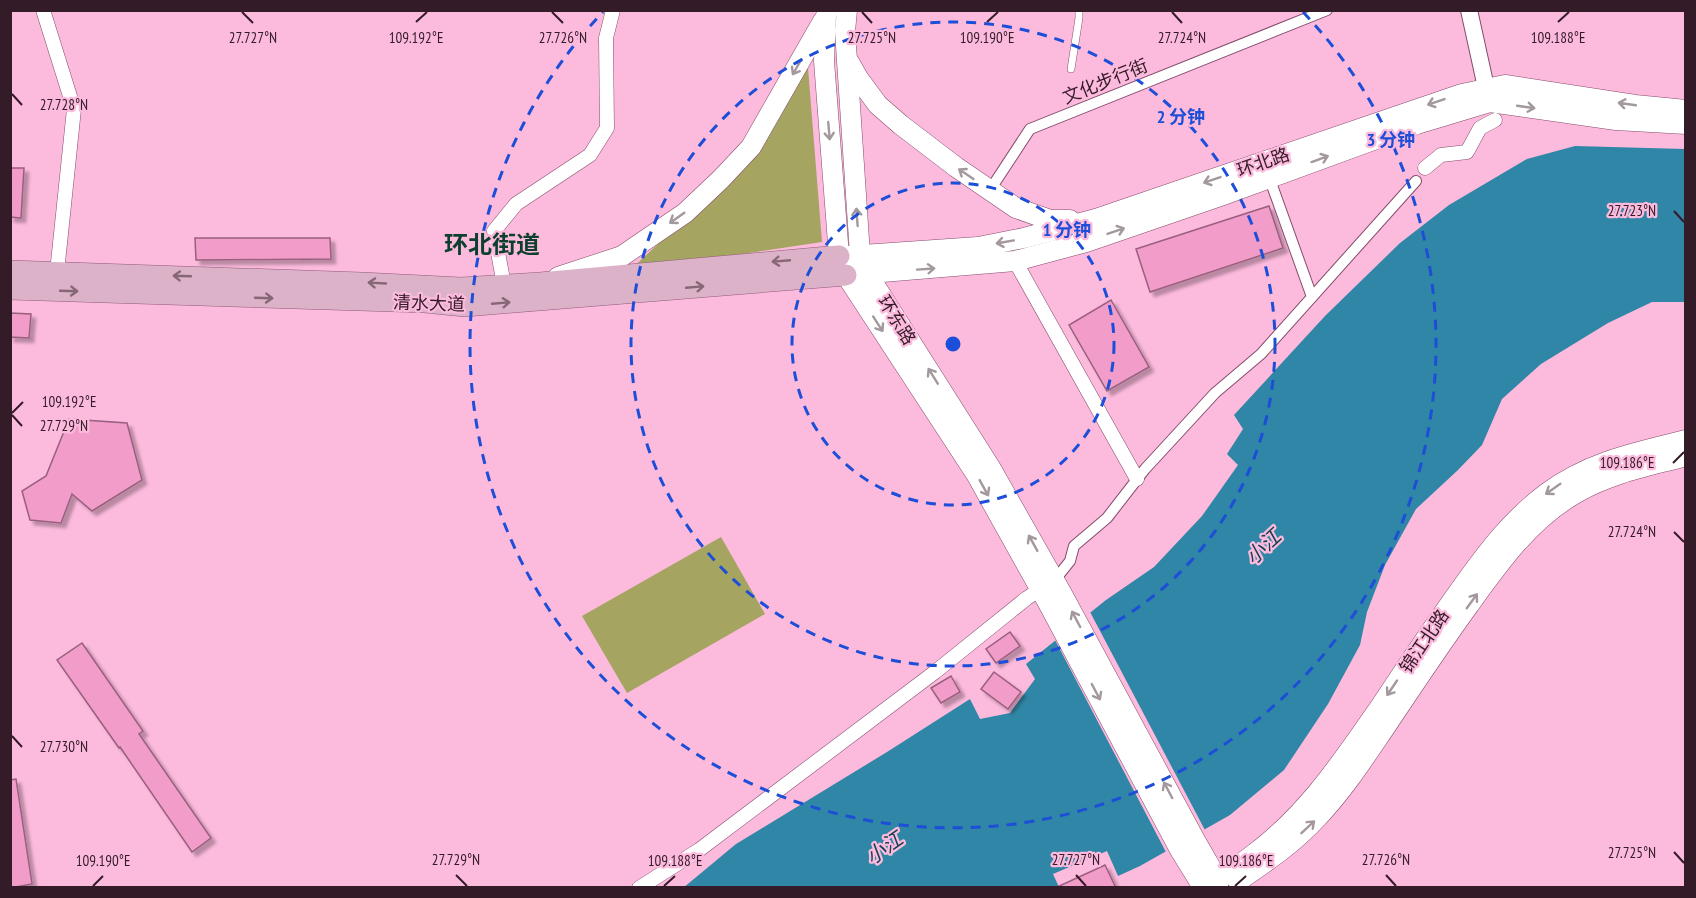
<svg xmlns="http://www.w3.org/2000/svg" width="1696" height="898" font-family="'PT Sans Narrow','Noto Sans SC',sans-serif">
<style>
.green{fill:#a6a461}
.water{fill:#3086a6}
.pier{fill:#fcbadc}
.building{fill:#f29cca;stroke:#995f7e;stroke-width:1.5;filter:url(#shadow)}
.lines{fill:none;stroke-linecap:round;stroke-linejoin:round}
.service-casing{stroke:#854c6b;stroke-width:8}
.pedestrian-casing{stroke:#854c6b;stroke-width:12}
.minor-casing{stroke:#854c6b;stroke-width:15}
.tertiary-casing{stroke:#854c6b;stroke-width:18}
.secondary-casing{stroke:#854c6b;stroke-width:21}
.primary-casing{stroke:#915b78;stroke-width:22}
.service{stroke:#fff;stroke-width:7}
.pedestrian{stroke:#fff;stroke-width:10}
.minor{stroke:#fff;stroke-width:14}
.tertiary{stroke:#fff;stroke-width:16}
.secondary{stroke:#fff;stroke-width:20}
.primary{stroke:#dbb2c8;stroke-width:21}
.oneway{stroke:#a3989e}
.oneway2{stroke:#876678}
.ticks{fill:none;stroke:#331b28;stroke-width:2}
.ring{fill:none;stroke:#1d4ed8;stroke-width:3;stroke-dasharray:10 8}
.labels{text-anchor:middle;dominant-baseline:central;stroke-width:4.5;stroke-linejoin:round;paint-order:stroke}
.street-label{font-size:18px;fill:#331b28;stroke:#fcbadc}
.water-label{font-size:20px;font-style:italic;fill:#114254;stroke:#fcbadc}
.district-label{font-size:24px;font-weight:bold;fill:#0d3f2f;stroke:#fcbadc}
.ticks-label{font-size:15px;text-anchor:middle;fill:#331b28;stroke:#fcbadc;stroke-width:4.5;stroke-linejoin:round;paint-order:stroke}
.centre{fill:#1d4ed8;stroke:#fcbadc;stroke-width:3}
.ring-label{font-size:18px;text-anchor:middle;font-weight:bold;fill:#1d4ed8;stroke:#fcbadc;stroke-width:4.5;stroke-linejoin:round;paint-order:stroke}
</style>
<defs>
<filter id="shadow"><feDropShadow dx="4.5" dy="4.5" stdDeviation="1.5" flood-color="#0004"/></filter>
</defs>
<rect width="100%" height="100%" fill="#fcbadc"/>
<g class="green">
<path d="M808,68L822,242L629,271L716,190Z"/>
<path d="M721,537L765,614L627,693L582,616Z"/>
</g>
<path class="water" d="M1575,146L1685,149V302H1652L1608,323L1541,364L1502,399L1482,445L1458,470L1416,509L1385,565L1367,612L1360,645L1328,704L1284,770L1230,815L1140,866L1118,876L1107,851L1053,874L1059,887L683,888L736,844L887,752L970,699L980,719L1010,713L1035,679L1026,664L1106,600L1154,567L1202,516L1238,465L1227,454L1243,429L1234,415L1325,316L1400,243L1449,205L1527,159Z"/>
<path class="pier" d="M1089,610L1206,832L1167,854L1054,638Z"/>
<g class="building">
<path d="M10,168H24L21,218L10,217Z"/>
<path d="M1269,206L1283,248L1150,292L1136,249Z"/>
<path d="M195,238H330L331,259L196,260Z"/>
<path d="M1111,300L1149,367L1107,391L1069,325Z"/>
<path d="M10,313L31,314L29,338L10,337Z"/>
<path d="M69,419L127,423L142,480L92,511L72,494L61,523L30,520L22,491L46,476Z"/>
<path d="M1010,632L1020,646L996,663L986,649Z"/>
<path d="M82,643L143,731L139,734L211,838L192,852L120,747L119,748L57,660Z"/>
<path d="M994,672L1021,692L1008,709L981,689Z"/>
<path d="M951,676L960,692L941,703L931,688Z"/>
<path d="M16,779L32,884L10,888V780Z"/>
<path d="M1105,865L1116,888H1055Z"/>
</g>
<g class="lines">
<g class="service-casing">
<path id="service" d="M1071,69L1079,18V10"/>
</g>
<g class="pedestrian-casing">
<g id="pedestrian">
<path d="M1269,177L1312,297"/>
<path d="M990,190L1030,129L1327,10"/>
<path d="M1054,581L1070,561L1074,546L1107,518L1145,469L1215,393L1261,354L1416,181"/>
</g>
</g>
<g class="minor-casing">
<g id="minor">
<path d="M43,10L74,109L57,272"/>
<path d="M1425,168L1441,155L1467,152L1480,128L1495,120"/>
<path d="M1015,261L1137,479"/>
<path d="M504,285L494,231L516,204L590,155L607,128L606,38L613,10"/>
<path d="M639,888L699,850L935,672L1027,598L1047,585"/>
</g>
</g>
<g class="tertiary-casing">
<path id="tertiary" d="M1469,10L1489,101"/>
</g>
<g class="secondary-casing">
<g id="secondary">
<path d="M828,10L826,16L824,61L839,256L846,275L976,474L1048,603L1180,850L1201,884L1206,888"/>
<path d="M847,10L845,31L860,255L867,273L990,467L1062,594L1196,842L1218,880V888"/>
<path d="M849,62L858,78L878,105L901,125L956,167L1016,208L1050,220H1070"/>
<path d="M848,256L978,247L1024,238L1096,219L1462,94L1505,85L1635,105L1686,110"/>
<path d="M858,274L1015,261L1086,242L1223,195L1417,124L1490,102L1616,120L1686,124"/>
<path d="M558,277L622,256L685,213L721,179L751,147L823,21"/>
<path d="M1238,881C1266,862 1293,844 1316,819C1342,792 1363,760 1384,729C1412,687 1440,645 1469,605C1500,562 1531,518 1578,492C1611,473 1649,466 1686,456"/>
<path d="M1208,883C1224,879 1236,867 1250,857C1306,816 1341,763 1380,707C1407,666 1434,626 1462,587C1488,551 1511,520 1547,493C1588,462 1637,452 1686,440"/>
</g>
</g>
<g class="primary-casing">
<g id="primary">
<path d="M10,271L362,283L461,288L540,283L839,256"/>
<path d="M10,289L425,302L465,306L846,275"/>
</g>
</g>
<use href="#service" class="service"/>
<use href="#pedestrian" class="pedestrian"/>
<use href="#minor" class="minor"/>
<use href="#tertiary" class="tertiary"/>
<use href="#secondary" class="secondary"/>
<use href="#primary" class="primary"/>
</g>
<defs><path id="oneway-shaft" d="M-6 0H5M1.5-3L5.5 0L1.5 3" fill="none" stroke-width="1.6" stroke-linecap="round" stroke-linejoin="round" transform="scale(1.5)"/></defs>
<g class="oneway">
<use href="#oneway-shaft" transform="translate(797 67) rotate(120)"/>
<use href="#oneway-shaft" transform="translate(1436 102) rotate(161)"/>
<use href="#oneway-shaft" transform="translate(1627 104) rotate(-172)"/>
<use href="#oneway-shaft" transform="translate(1526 107) rotate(8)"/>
<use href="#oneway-shaft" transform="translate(829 131) rotate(85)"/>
<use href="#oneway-shaft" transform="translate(1320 159) rotate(-20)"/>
<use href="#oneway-shaft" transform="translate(966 174) rotate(-146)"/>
<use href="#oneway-shaft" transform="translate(1212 180) rotate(161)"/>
<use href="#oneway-shaft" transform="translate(857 217) rotate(-94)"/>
<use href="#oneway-shaft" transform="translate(677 218) rotate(145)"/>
<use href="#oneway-shaft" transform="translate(1116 231) rotate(-19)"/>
<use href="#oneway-shaft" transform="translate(1005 242) rotate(170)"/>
<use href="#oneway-shaft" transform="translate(926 269) rotate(-4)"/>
<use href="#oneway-shaft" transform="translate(878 324) rotate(57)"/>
<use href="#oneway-shaft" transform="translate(933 376) rotate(-122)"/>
<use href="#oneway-shaft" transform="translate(984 488) rotate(61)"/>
<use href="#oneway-shaft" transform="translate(1553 489) rotate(145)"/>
<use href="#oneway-shaft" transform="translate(1033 543) rotate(-119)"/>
<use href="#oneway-shaft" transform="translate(1472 601) rotate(-54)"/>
<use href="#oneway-shaft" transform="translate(1076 619) rotate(-118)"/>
<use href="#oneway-shaft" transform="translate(1392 688) rotate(124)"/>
<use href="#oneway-shaft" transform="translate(1096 692) rotate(62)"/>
<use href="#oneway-shaft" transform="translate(1168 790) rotate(-118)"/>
<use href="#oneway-shaft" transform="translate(1308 827) rotate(-43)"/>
</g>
<g class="oneway2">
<use href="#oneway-shaft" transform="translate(781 261) rotate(175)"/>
<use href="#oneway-shaft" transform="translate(182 276) rotate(-178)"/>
<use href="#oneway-shaft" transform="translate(377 283) rotate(-177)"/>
<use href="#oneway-shaft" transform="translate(695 287) rotate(-5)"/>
<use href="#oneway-shaft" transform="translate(69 291) rotate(2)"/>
<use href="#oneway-shaft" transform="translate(264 298) rotate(2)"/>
<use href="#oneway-shaft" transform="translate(501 303) rotate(-5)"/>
</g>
<path class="ticks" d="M242,12L253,23M552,12L563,23M862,12L872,23M1172,12L1182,23M416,22L427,12M987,22L998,12M1558,22L1569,12M12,94L22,105M1674,211L1684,222M12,413L23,402M12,415L22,426M1673,463L1684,452M1674,532L1684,542M12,736L22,747M1674,852L1684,863M456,875L467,886M1076,875L1086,886M1386,875L1396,886M93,886L103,876M664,886L675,876M1235,886L1246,876"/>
<g class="ring">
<circle cx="953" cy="344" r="161"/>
<circle cx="953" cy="344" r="322"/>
<path d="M1303 12A483 483 0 1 1 603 12"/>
</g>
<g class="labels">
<g class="street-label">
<text transform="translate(1105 81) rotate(-22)">文化步行街</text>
<text transform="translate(1263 162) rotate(-19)">环北路</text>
<text transform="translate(429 303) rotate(2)">清水大道</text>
<text transform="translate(897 320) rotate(58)">环东路</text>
<text transform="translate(1424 641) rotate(-56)">锦江北路</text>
</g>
<g class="water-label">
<text transform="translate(1263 547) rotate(-43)">小江</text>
<text transform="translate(884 848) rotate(-35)">小江</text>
</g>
<g class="district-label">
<text x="492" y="244">环北街道</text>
</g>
</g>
<g class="ticks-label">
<text x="416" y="43">109.192°E</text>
<text x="987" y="43">109.190°E</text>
<text x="1558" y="43">109.188°E</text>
<text x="253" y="43">27.727°N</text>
<text x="563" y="43">27.726°N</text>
<text x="872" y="43">27.725°N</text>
<text x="1182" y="43">27.724°N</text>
<text x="64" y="110">27.728°N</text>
<text x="1632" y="216">27.723°N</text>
<text x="69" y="407">109.192°E</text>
<text x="64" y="431">27.729°N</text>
<text x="1627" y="468">109.186°E</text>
<text x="1632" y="537">27.724°N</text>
<text x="64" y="752">27.730°N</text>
<text x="1632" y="858">27.725°N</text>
<text x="456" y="865">27.729°N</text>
<text x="1076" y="865">27.727°N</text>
<text x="1386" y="865">27.726°N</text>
<text x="103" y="866">109.190°E</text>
<text x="675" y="866">109.188°E</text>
<text x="1246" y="866">109.186°E</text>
</g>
<circle cx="953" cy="344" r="9" class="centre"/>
<g class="ring-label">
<text x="1181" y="123">2 分钟</text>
<text x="1391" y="146">3 分钟</text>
<text x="1067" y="236">1 分钟</text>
</g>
<rect width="1696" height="898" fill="none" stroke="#331b28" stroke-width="24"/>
</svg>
